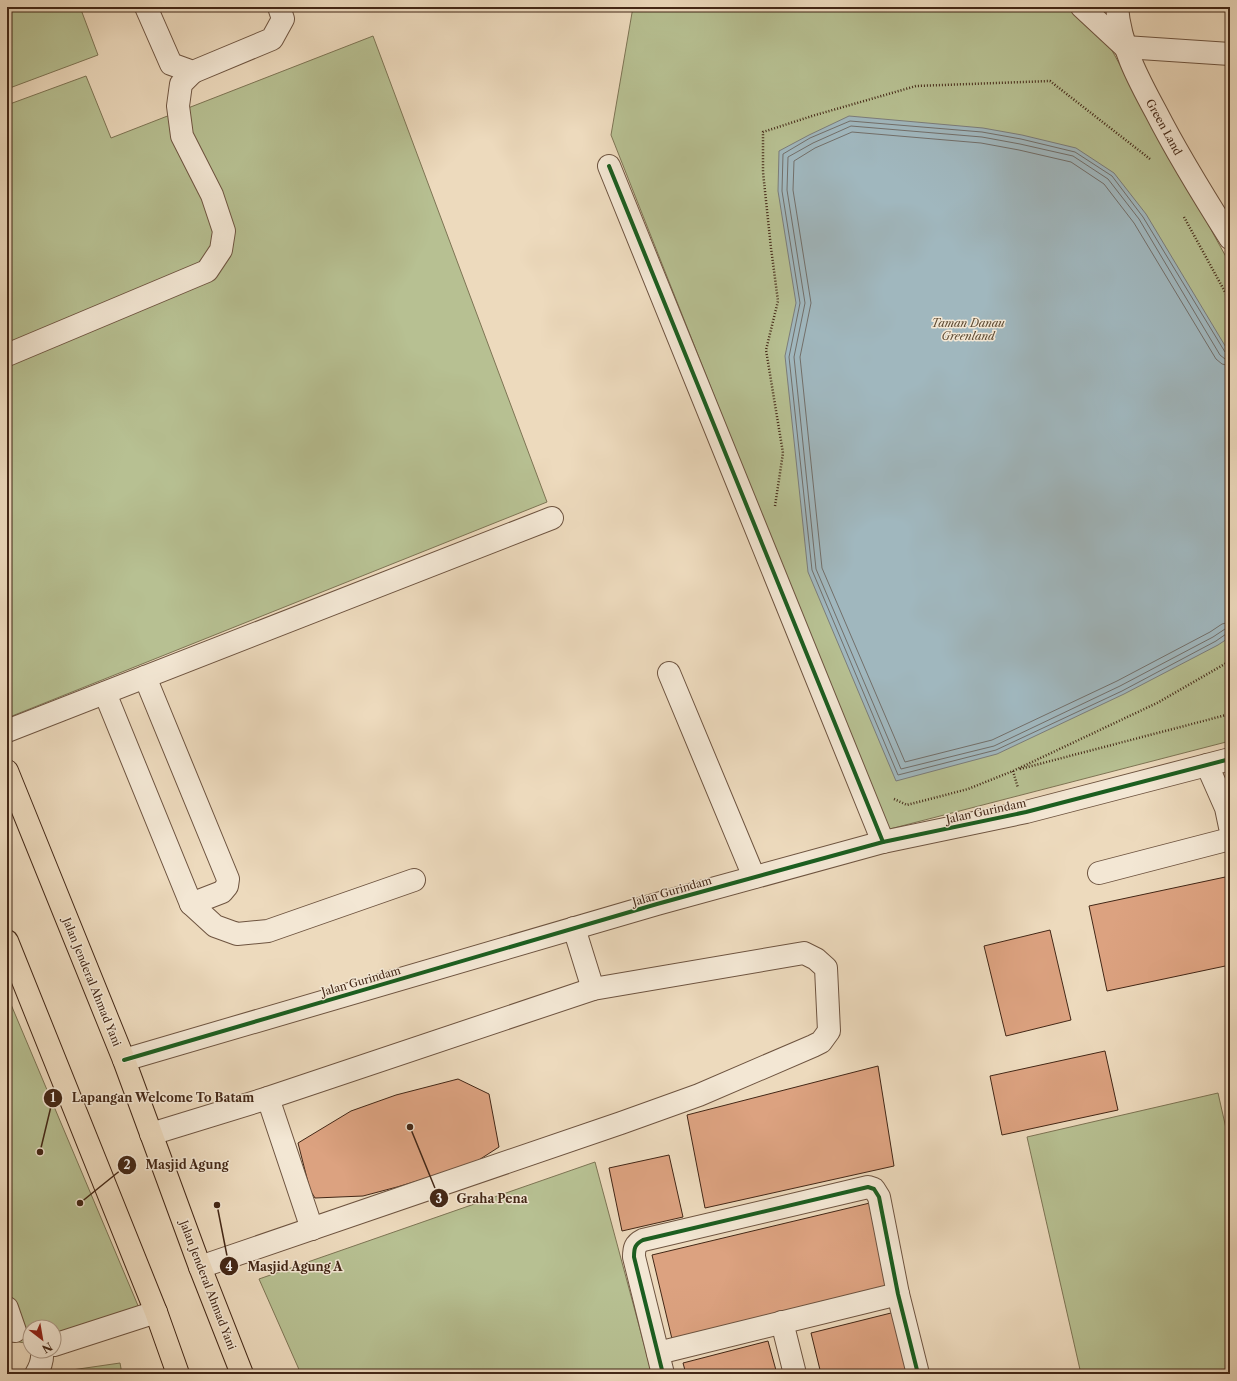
<svg xmlns="http://www.w3.org/2000/svg" width="1237" height="1381" font-family="'Libre Caslon Text',serif">
<style>
.green{fill:#b7c092;stroke:#7d7454}
.water{fill:#a0b7be;stroke:#7b7d7b}
.lines{fill:none;stroke-linecap:round;stroke-linejoin:round}
.shore{stroke:#726f6a;stroke-width:1}
.building{fill:#dca280;stroke:#432716}
.minor-casing{stroke:#6e5440;stroke-width:24}
.highway-casing{stroke:#432716;stroke-width:24}
.path{stroke:#432716;stroke-width:2.5;stroke-dasharray:1 2;stroke-linecap:butt}
.minor{stroke:#f3e7d4;stroke-width:22}
.highway{stroke:#eddabd;stroke-width:22}
.cycleway-casing{stroke:#f3e7d4;stroke-width:6}
.cycleway{stroke:#1b5e20;stroke-width:4}
.labels{text-anchor:middle;dominant-baseline:central;stroke-width:3;stroke-linejoin:round;paint-order:stroke}
.street-label{font-size:11px;fill:#432716;stroke:#f3e7d4}
.park-label{font-size:11px;font-style:italic;fill:#604d35;stroke:#f3e7d4}
.leader{fill:none;stroke:#432716;stroke-width:1.5}
.callout-dot{fill:#432716;stroke:#f3e7d4;stroke-width:1.5}
.mark-label{font-size:12px;text-anchor:middle;font-weight:bold;fill:#fff}
.callout-label{font-size:12px;text-anchor:middle;font-weight:bold;fill:#432716;stroke:#f3e7d4;stroke-width:3;stroke-linejoin:round;paint-order:stroke}
</style>
<rect width="100%" height="100%" fill="#eddabd"/>
<filter id="stains"><feTurbulence type="fractalNoise" baseFrequency=".005" numOctaves="4"/><feColorMatrix values="0 0 0 0 .2 0 0 0 0 .09 0 0 0 0 .02 0 0 0 .5 -.17"/></filter>
<radialGradient id="worn" r=".72"><stop offset=".6" stop-color="#630" stop-opacity="0"/><stop offset="1" stop-color="#630" stop-opacity=".3"/></radialGradient>
<g class="green">
<path d="M7,7H80L98,55L7,89Z"/>
<path d="M633,7H1088L1230,264V741L886,830L611,135Z"/>
<path d="M373,36L547,502L7,718V105L86,76L111,138Z"/>
<path d="M7,995L139,1308L54,1343V1327H30V1347L25,1343L7,1340Z"/>
<path d="M1218,1093L1230,1146V1374H1081L1027,1137Z"/>
<path d="M595,1162L652,1374H301L259,1279Z"/>
<path d="M120,1363L122,1374H51V1373Z"/>
</g>
<path class="water" d="M849,116L983,128L1022,135L1076,148L1114,173L1146,214L1230,354V637L1218,645L1124,694L997,754L896,781L808,572L785,356L796,303L778,191L779,151L809,135Z"/>
<g class="lines">
<g class="shore">
<path d="M1230,355L1225,352L1143,217L1112,176L1075,152L1021,139L982,132L850,121L810,138L783,154L782,191L800,303L789,357L812,570L898,775L996,750L1122,691L1216,641L1226,634H1230"/>
<path d="M1230,360L1225,359L1220,355L1139,219L1108,179L1073,156L1020,144L982,137L851,126L813,143L788,157L787,190L805,303L794,357L816,569L901,769L994,746L1120,686L1213,637L1225,629L1230,628"/>
<path d="M1230,366L1222,364L1216,359L1134,223L1104,184L1071,162L1019,150L981,143L852,132L815,148L794,161L793,190L811,303L800,357L822,568L905,762L992,740L1117,681L1210,632L1222,624L1230,622"/>
</g>
</g>
<g class="building">
<path d="M1230,876V965L1107,991L1089,906Z"/>
<path d="M1050,930L1071,1020L1006,1036L984,946Z"/>
<path d="M1105,1051L1118,1110L1002,1135L990,1076Z"/>
<path d="M878,1066L894,1166L705,1208L687,1115Z"/>
<path d="M458,1079L489,1094L499,1147L471,1165L397,1187L363,1196L315,1198L310,1190L298,1143L351,1111L396,1095Z"/>
<path d="M669,1155L683,1217L622,1231L609,1168Z"/>
<path d="M874,1202L894,1286L672,1339L652,1255Z"/>
<path d="M895,1312L910,1374H821L811,1333Z"/>
<path d="M768,1341L777,1374H686L683,1363Z"/>
</g>
<g class="lines">
<g class="minor-casing">
<g id="minor">
<path d="M146,7L171,64L193,72L272,39L283,19L279,7"/>
<path d="M1082,7L1125,47L1230,54"/>
<path d="M1117,7C1120,45 1138,79 1156,112C1178,155 1204,197 1230,238"/>
<path d="M609,166L883,842"/>
<path d="M7,355L207,271L221,250L224,231L212,195L182,136L178,106L181,84L193,72"/>
<path d="M669,673L754,877"/>
<path d="M145,677L228,879L227,886L222,892L191,904"/>
<path d="M105,693L191,904L215,926L237,934L268,931L414,880"/>
<path d="M7,731L552,518"/>
<path d="M1207,765L1226,808L1230,827"/>
<path d="M1099,873L1230,839"/>
<path d="M574,928L593,989"/>
<path d="M124,1060L657,904L883,842L1026,812L1230,759"/>
<path d="M268,1098L312,1229"/>
<path d="M151,1134L268,1098L593,989L804,953L816,959L826,968L829,1031L821,1042L813,1046L699,1095L621,1123L200,1267"/>
<path d="M7,1308L15,1331"/>
<path d="M782,1322L795,1374"/>
<path d="M54,1345L156,1312"/>
<path d="M658,1353L898,1294"/>
<path d="M36,1374C41,1366 43,1360 42,1351"/>
<path d="M663,1374L634,1257C634,1248 635,1244 643,1240L868,1187L874,1189L879,1197L898,1294L918,1374"/>
</g>
</g>
<g class="highway-casing">
<g id="highway">
<path d="M7,771L124,1060L200,1267L242,1374"/>
<path d="M7,941L156,1312L178,1374"/>
</g>
</g>
<g class="path">
<path d="M1184,217L1230,301"/>
<path d="M775,506L783,453L766,350L778,301L771,248L763,172V132L812,116L916,86L1050,81L1150,159"/>
<path d="M1020,769L1230,714V715"/>
<path d="M1013,771L1018,788"/>
<path d="M894,799L907,805L968,789L1013,771L1157,703L1230,661"/>
</g>
<use href="#minor" class="minor"/>
<use href="#highway" class="highway"/>
<g class="cycleway-casing">
<g id="cycleway">
<path d="M609,166L883,842"/>
<path d="M124,1060L657,904L883,842L1026,812L1230,759"/>
<path d="M663,1374L634,1257C634,1248 635,1244 643,1240L868,1187L874,1189L879,1197L898,1294L918,1374"/>
</g>
</g>
<use href="#cycleway" class="cycleway"/>
</g>
<g class="labels">
<g class="street-label">
<text transform="translate(1164 127) rotate(61)">Green Land</text>
<text transform="translate(986 811) rotate(-12)">Jalan Gurindam</text>
<text transform="translate(672 891) rotate(-16)">Jalan Gurindam</text>
<text transform="translate(361 981) rotate(-16)">Jalan Gurindam</text>
<text transform="translate(92 982) rotate(68)">Jalan Jenderal Ahmad Yani</text>
<text transform="translate(208 1285) rotate(69)">Jalan Jenderal Ahmad Yani</text>
</g>
<g class="park-label">
<text x="968" y="323">Taman Danau<tspan x="968" dy="13">Greenland</tspan></text>
</g>
</g>
<path class="leader" d="M40 1152L53 1098M80 1203L127 1165M410 1127L439 1198M217 1205L229 1266"/>
<g class="callout-dot">
<circle cx="40" cy="1152" r="4"/>
<circle cx="80" cy="1203" r="4"/>
<circle cx="410" cy="1127" r="4"/>
<circle cx="217" cy="1205" r="4"/>
<circle cx="53" cy="1098" r="10"/>
<circle cx="127" cy="1165" r="10"/>
<circle cx="439" cy="1198" r="10"/>
<circle cx="229" cy="1266" r="10"/>
</g>
<g class="mark-label">
<text x="53" y="1102">1</text>
<text x="127" y="1169">2</text>
<text x="439" y="1203">3</text>
<text x="229" y="1271">4</text>
</g>
<g class="callout-label">
<text x="163" y="1102">Lapangan Welcome To Batam</text>
<text x="187" y="1169">Masjid Agung</text>
<text x="492" y="1203">Graha Pena</text>
<text x="295" y="1271">Masjid Agung A</text>
</g>
<rect width="1237" height="1381" fill="none" stroke="#eddabd" stroke-width="24"/>
<rect x="8" y="8" width="1221" height="1365" fill="none" stroke="#432716" stroke-width="2"/>
<rect x="12" y="12" width="1213" height="1357" fill="none" stroke="#432716"/>
<g transform="translate(42 1339) rotate(149)"><circle r="19" fill="#f3e7d4" stroke="#ad9a88"/>
<path d="M0-3L7 15L0 10L-7 15Z" fill="#8f2418"/>
<text y="-6" font-size="11" font-weight="bold" text-anchor="middle" fill="#432716">N</text>
</g>
<rect width="100%" height="100%" filter="url(#stains)"/>
<rect width="100%" height="100%" fill="url(#worn)"/>
</svg>
